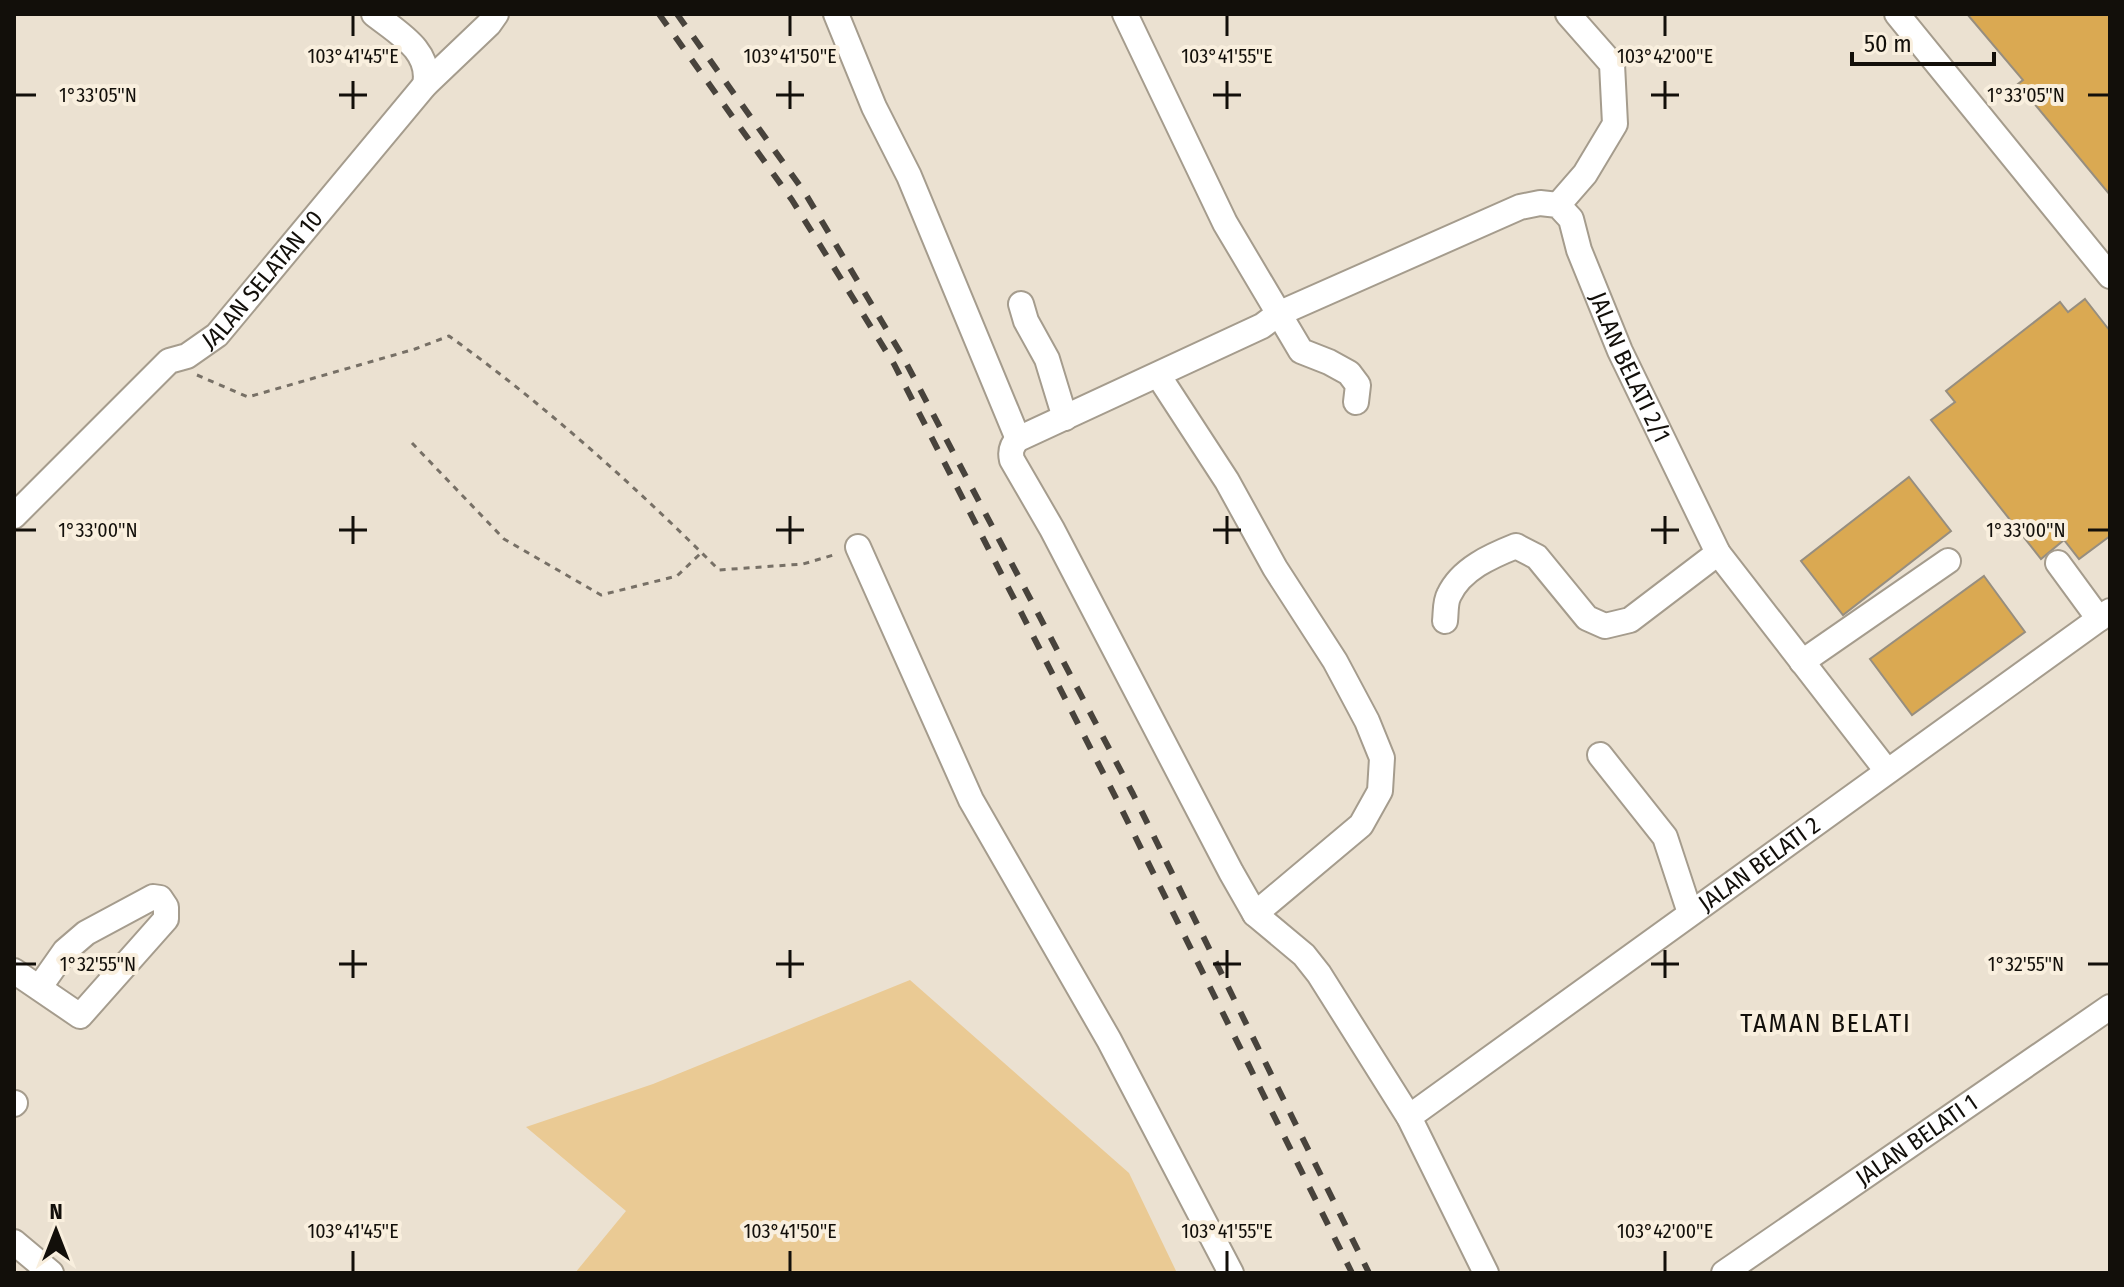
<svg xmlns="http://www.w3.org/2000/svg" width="2124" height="1287" font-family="'Fira Sans Condensed',sans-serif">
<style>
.green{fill:#eaca94}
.building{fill:#daa952;stroke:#978e7f;stroke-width:2}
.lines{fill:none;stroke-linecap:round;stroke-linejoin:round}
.minor-casing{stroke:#a59c8d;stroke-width:28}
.path{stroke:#777066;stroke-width:3;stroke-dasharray:6 6;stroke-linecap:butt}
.minor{stroke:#fff;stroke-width:24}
.rail{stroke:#48433c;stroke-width:6;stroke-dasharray:14 14;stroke-linecap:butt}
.ticks{fill:none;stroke:#120f0a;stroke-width:3}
.labels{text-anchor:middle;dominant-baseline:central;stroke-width:8;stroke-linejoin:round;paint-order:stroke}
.street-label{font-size:24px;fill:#120f0a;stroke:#f9efde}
.neighbourhood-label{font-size:26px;letter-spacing:2px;fill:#120f0a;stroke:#f9efde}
.ticks-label{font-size:20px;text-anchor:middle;fill:#120f0a;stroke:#f9efde;stroke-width:8;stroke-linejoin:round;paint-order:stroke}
</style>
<rect width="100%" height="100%" fill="#ebe1d1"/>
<path class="green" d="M910,980L1129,1173L1177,1273H575L626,1211L526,1127L653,1084Z"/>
<g class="building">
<path d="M1967,14H2110V195L2018,84L2023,80Z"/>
<path d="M2085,299L2110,331V536L2079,559L2064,540L2041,559L1931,420L1955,402L1946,391L2060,302L2068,312Z"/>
<path d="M1909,477L1951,531L1843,615L1801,561Z"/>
<path d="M1984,576L2025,632L1912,715L1870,659Z"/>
</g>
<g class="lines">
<g class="minor-casing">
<g id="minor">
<path d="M374,14C398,33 432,51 425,85"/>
<path d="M836,14L874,107L909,176L1018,439"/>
<path d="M1125,14L1225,223L1301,351L1329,362L1349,373L1358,385L1356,402"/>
<path d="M1897,14L2110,276"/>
<path d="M1558,205L1585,174L1615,124L1612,64L1568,14"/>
<path d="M1021,304L1026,321L1047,359L1065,418"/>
<path d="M1158,375L1227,481L1275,568L1335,661L1367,721L1382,758L1380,791L1361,825L1255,914"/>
<path id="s1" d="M14,516L169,361L187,356L217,335L425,85L489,24L496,14"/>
<path d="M858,547L971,800L1109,1040L1231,1273"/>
<path d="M2058,563L2099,619"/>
<path d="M1445,621C1446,613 1445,602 1449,595C1461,569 1491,556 1516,546L1537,557L1587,618L1605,626L1630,620L1718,553"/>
<path d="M1802,662L1948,561"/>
<path d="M1600,755L1665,837L1690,913"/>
<path d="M14,971L80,1016L166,919V907L160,898L153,897L86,933L65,951L39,988"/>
<path d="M14,1104L15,1103"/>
<path id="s2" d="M1409,1117L2110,611"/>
<path d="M14,1242L51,1273"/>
<path id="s3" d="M1486,1273L1409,1117L1319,974L1304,955L1255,914L1231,872L1052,529L1012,460C1010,452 1011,446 1018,439L1262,326L1278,314L1520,207L1540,203L1558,205L1571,219L1579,250L1620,351L1718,553L1887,771"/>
<path id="s4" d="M1724,1273L2110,1007"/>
</g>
</g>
<g class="path">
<path d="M197,375L248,397L415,349L449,336C545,405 635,486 719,570L803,564L837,554"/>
<path d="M412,443L504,539L601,595L677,576L701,553"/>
</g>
<use href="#minor" class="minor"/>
<g class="rail">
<path d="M659,14L792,200L894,364L1118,802L1352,1273"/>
<path d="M677,14L805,193L903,357L1133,794L1369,1273"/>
</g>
</g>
<path class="ticks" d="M353,16V36M790,16V36M1227,16V36M1665,16V36M353,81V109M790,81V109M1227,81V109M1665,81V109M16,95H36M339,95H367M776,95H804M1213,95H1241M1651,95H1679M2088,95H2108M353,516V544M790,516V544M1227,516V544M1665,516V544M16,530H36M339,530H367M776,530H804M1213,530H1241M1651,530H1679M2088,530H2108M353,950V978M790,950V978M1227,950V978M1665,950V978M16,964H36M339,964H367M776,964H804M1213,964H1241M1651,964H1679M2088,964H2108M353,1251V1271M790,1251V1271M1227,1251V1271M1665,1251V1271"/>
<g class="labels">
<g class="street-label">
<text stroke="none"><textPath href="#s1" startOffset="346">JALAN SELATAN 10</textPath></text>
<text stroke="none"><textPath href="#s3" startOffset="1740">JALAN BELATI 2/1</textPath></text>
<text stroke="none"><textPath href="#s2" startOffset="432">JALAN BELATI 2</textPath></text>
<text stroke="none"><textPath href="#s4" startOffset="234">JALAN BELATI 1</textPath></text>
</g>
<g class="neighbourhood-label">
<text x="1826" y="1023">TAMAN BELATI</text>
</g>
</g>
<g class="ticks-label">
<text x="353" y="63">103°41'45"E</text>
<text x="790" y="63">103°41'50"E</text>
<text x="1227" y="63">103°41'55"E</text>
<text x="1665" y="63">103°42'00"E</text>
<text x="98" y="102">1°33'05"N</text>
<text x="2026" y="102">1°33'05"N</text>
<text x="98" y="537">1°33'00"N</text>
<text x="2026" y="537">1°33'00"N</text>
<text x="98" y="971">1°32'55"N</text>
<text x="2026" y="971">1°32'55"N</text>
<text x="353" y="1238">103°41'45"E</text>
<text x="790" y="1238">103°41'50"E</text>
<text x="1227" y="1238">103°41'55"E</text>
<text x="1665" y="1238">103°42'00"E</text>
</g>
<rect width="2124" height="1287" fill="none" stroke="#120f0a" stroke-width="32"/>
<g transform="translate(56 1231)" stroke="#f9efde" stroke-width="6" paint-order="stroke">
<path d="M0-6L14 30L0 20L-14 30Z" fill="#120f0a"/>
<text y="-12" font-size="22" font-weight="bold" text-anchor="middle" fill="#120f0a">N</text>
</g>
<path d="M1852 52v12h142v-12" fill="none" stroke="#120f0a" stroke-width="4"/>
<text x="1864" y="52" font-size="24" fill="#120f0a" stroke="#f9efde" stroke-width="6" paint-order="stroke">50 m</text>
</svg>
